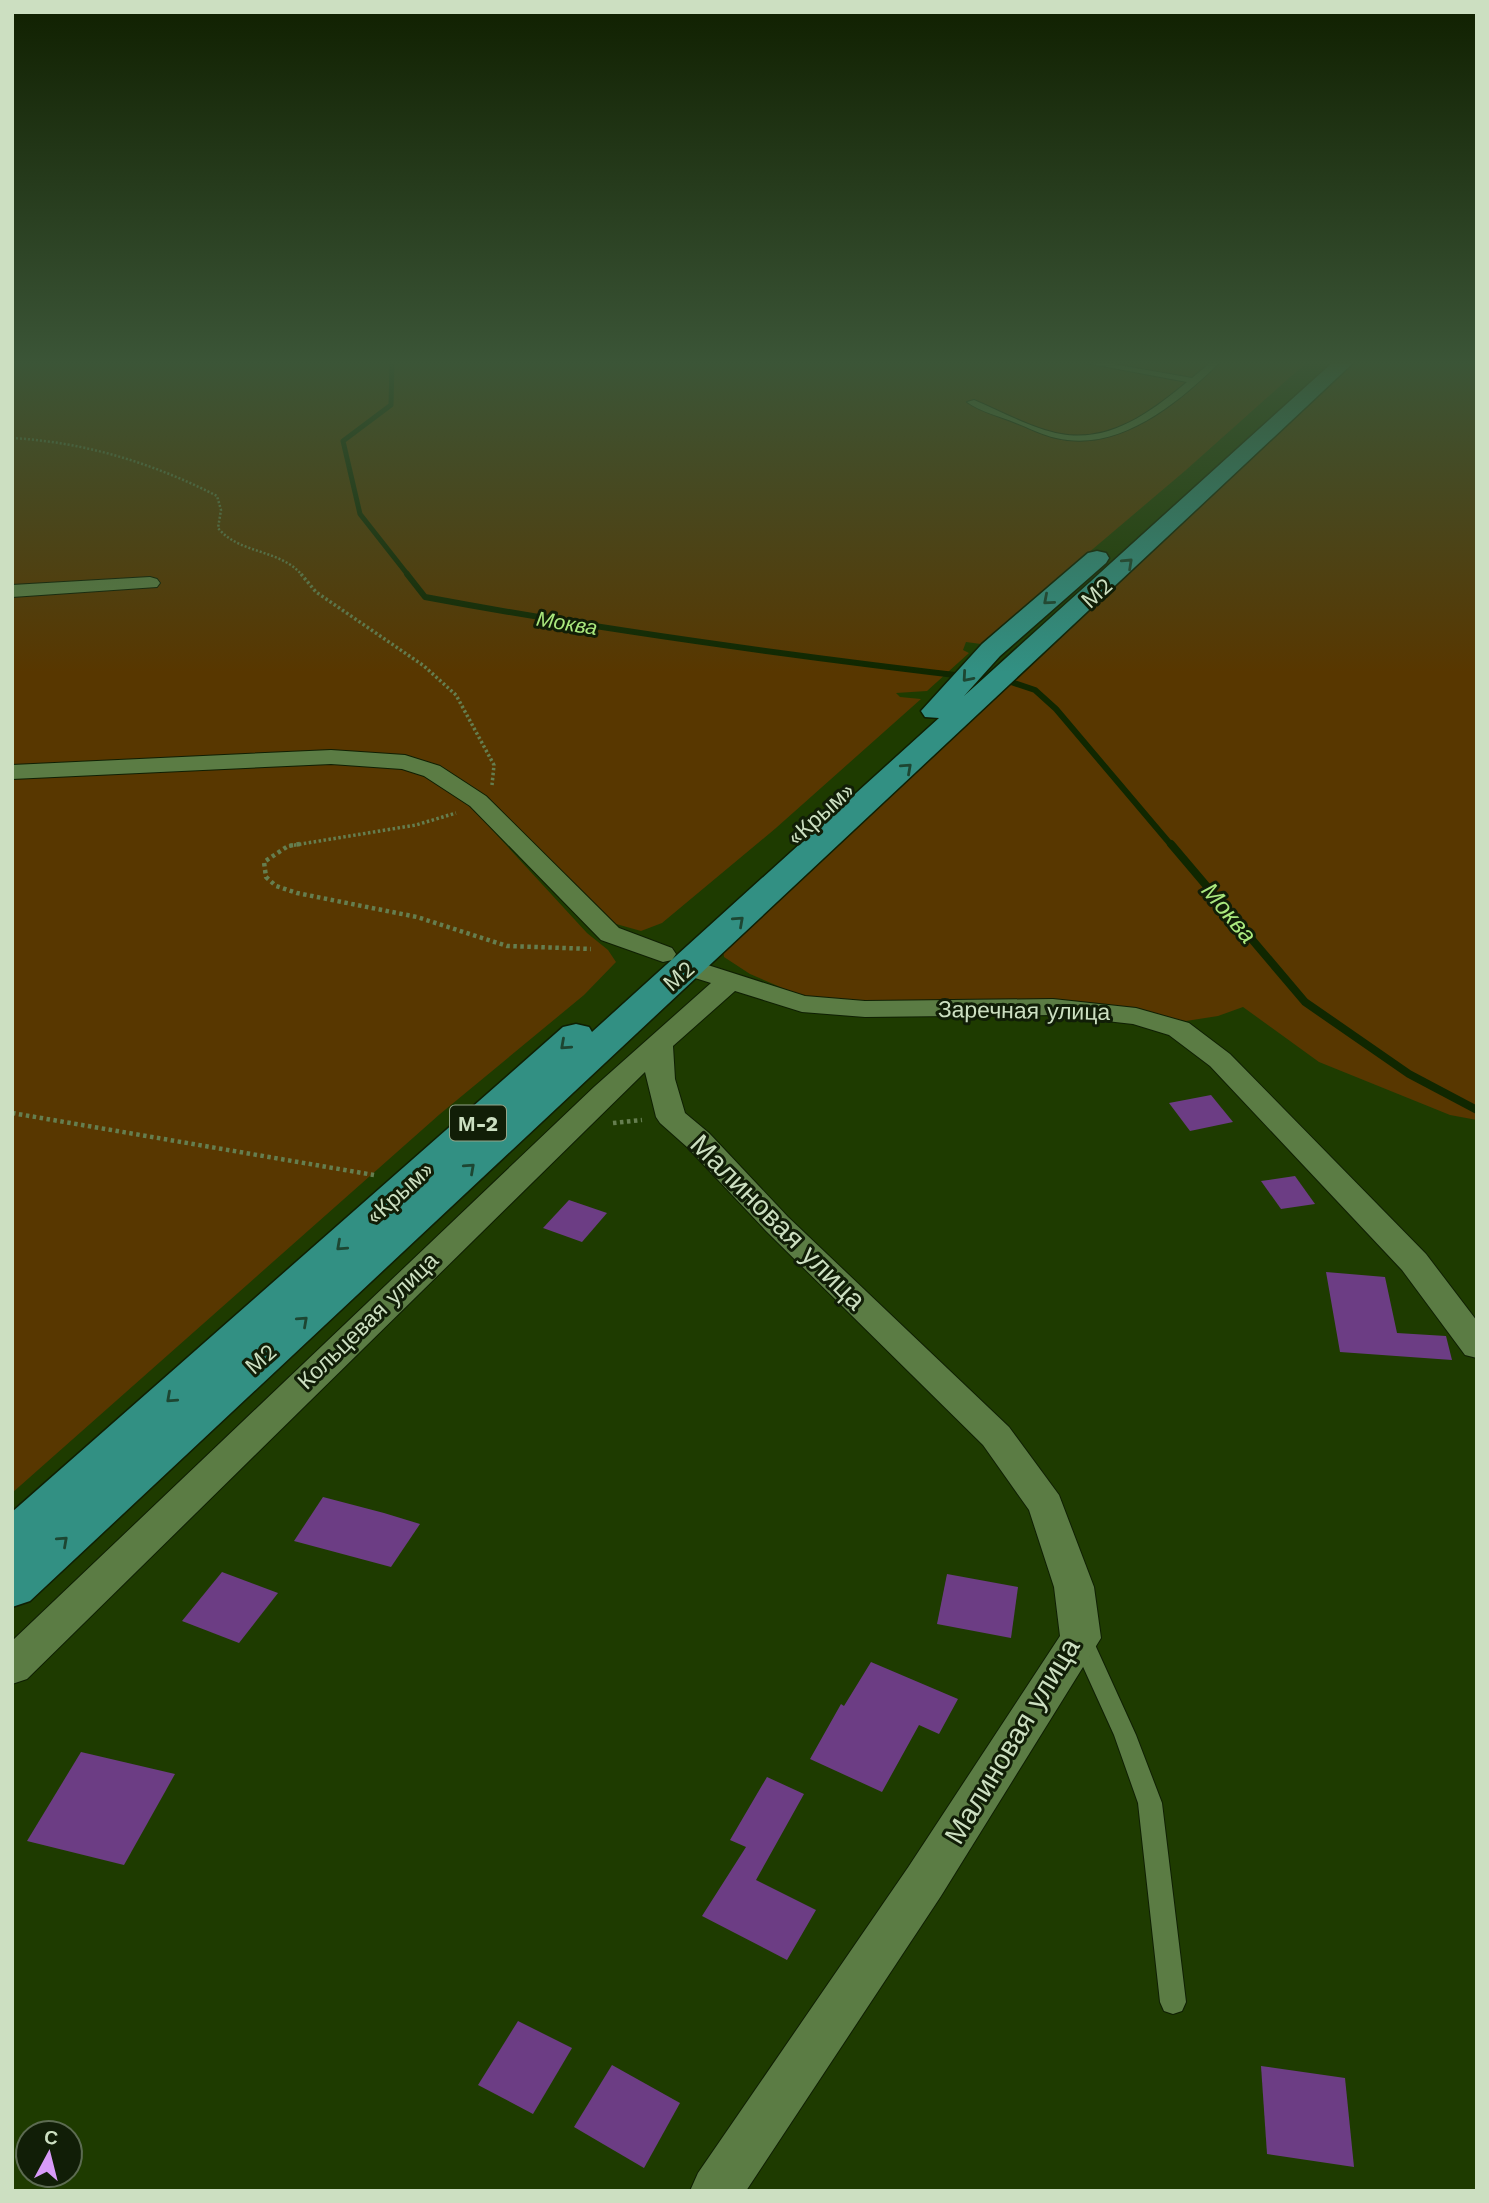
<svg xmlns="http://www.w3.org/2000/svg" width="1489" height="2203" font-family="'Work Sans',sans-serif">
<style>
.green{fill:#583700}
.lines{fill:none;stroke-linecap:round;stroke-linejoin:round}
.stream-far2{stroke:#102700;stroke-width:5}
.stream-far1{stroke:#102700;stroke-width:6}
.stream{stroke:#102700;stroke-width:8}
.building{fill:#6c3d84}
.service-casing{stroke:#0f1f03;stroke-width:2}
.minor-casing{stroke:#0f1f03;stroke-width:2}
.trunk-casing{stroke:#0f1f03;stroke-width:3}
.path-far2{stroke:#657e4f;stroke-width:2.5;stroke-dasharray:2 2;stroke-linecap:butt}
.path-far1{stroke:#657e4f;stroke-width:3.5;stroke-dasharray:2.5 2.5;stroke-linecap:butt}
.path{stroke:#657e4f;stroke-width:4.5;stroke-dasharray:3.5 3.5;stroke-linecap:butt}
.service{fill:#5b7c44;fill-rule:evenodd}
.minor{fill:#5b7c44;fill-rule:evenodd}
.trunk{fill:#329083;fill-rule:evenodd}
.oneway{stroke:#1d4632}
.labels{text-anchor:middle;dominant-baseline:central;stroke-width:6;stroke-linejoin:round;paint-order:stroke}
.far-water-label{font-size:21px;font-style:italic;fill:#abe97e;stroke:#111e07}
.shield{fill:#111e07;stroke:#94a589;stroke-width:2}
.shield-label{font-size:21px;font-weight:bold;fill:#ccdfc1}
.street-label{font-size:23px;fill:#ccdfc1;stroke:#111e07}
.water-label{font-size:24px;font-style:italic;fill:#abe97e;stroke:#111e07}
.near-street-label{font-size:28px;fill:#ccdfc1;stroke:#111e07}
</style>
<rect width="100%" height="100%" fill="#1e3b00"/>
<g class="green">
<path d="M12,363H1306L1186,470L981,644L966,642L963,650L969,653L927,691L896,693L900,697L921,699L776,828L662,923L641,931L609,922L414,759L12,766Z"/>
<path d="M1341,363H1477V1120L1450,1115L1319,1062L1243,1007L1218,1016L1186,1021L1094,1008L950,1007L806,998L750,974L724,957L722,940Z"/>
<path d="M330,761L390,764L422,774L471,807L587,933L608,950L616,962L584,995L440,1114L12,1493V779Z"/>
</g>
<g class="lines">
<path class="stream-far2" d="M392,363L391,405L343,441L360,514L408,575"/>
<g class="stream-far1">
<path d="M407,574L425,597C612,632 800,657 989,679"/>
<path d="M1011,682L1035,690L1056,709L1172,846"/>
</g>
<path class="stream" d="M1171,844L1305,1002L1409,1074L1477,1110"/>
</g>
<g class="building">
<path d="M1211,1095L1233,1122L1190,1131L1169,1103Z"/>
<path d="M1295,1176L1315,1204L1281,1209L1261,1181Z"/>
<path d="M569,1200L607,1213L582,1242L543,1228Z"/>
<path d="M1326,1272L1385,1277L1397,1333L1446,1336L1452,1360L1340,1352Z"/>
<path d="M323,1497L384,1513L420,1524L391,1567L294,1541Z"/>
<path d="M222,1572L278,1593L239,1643L182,1621Z"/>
<path d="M947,1574L1018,1587L1011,1638L937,1624Z"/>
<path d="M871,1662L958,1699L939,1734L919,1725L882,1792L810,1759L841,1704L844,1706Z"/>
<path d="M81,1752L175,1774L124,1865L27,1841Z"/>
<path d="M767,1777L804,1794L756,1880L816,1910L787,1960L702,1916L746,1847L730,1840Z"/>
<path d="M518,2021L572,2048L533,2114L478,2085Z"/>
<path d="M612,2065L680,2103L644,2168L574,2127Z"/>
<path d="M1261,2066L1345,2078L1354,2167L1267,2154Z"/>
</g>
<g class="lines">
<g class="service-casing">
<g id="service">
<path d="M1086,363H1107L1192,378L1210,363H1219C1177,404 1118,453 1056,438C1042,435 1029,428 1016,423C1000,416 980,412 967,402L974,400C1000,411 1033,429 1061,434C1110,443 1151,412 1187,382Z"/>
<path d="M1081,1629L1089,1632L1092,1638L1136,1735L1162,1803L1186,2002L1182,2011L1173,2014L1164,2011L1160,2002L1138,1803L1114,1735L1070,1638L1073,1632Z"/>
</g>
</g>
<g class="minor-casing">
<g id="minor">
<path d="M150,577L157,579L160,583L157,587L12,597V585Z"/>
<path d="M331,750L405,755L440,766L486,796L619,928L672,948L676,954L672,960L663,962L601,940L470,806L424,776L402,769L331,764L12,779V765Z"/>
<path d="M689,959L805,996L865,1001L1053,999L1136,1008L1189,1023L1230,1054L1426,1254L1477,1321V1358L1465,1355L1402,1270L1210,1066L1169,1035L1133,1024L1053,1015L865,1017L802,1012L735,991L673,1046L675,1079L685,1113L709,1133L788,1217L1009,1427L1059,1495L1094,1587L1101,1638L941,1896L746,2191H690L698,2173L909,1866L1060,1636L1054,1587L1029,1510L983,1445L766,1231L687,1147L660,1123L656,1117L645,1072L27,1679L12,1684V1641L594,1087L711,983L679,973L675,967L679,961Z"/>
</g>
</g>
<g class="trunk-casing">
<path id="trunk" d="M1332,363H1353L30,1601L12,1607V1512L563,1027L576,1024L589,1027L592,1032L939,718L925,717L921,711L982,644L1088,553L1097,551L1106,553L1109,558L1106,563L1000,656L964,696Z"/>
</g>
<path class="path-far2" d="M12,438C84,442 153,463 217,496L221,510L218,528C239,554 280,549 302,575"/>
<g class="path-far1">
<path d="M301,574L316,592L424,666L456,695L494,765L492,785"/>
<path d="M289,846L416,825L456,813"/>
</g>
<g class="path">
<path d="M300,844L288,846L264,862L266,877L276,886L297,893L417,917L507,946L591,949"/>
<path d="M12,1113L374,1175"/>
<path d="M613,1123L642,1120"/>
</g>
<use href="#service" class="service"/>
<use href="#minor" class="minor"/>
<use href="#trunk" class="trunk"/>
</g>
<defs><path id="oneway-chevron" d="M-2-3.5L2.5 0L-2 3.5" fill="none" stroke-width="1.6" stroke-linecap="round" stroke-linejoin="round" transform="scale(1.75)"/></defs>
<g class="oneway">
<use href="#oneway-chevron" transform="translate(1128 563) rotate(-43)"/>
<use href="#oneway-chevron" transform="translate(1048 600) rotate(139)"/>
<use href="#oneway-chevron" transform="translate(967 677) rotate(131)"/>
<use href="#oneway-chevron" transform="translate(907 768) rotate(-42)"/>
<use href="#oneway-chevron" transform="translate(739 921) rotate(-42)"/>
<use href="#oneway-chevron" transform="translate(565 1045) rotate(138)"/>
<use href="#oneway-chevron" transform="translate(470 1168) rotate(-42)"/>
<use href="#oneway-chevron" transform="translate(341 1246) rotate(138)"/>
<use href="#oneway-chevron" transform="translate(303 1321) rotate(-42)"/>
<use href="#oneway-chevron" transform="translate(171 1398) rotate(138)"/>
<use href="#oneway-chevron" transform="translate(63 1541) rotate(-42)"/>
</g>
<linearGradient id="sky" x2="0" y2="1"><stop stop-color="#102000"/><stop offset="0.54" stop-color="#3b5537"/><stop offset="1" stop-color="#3b5537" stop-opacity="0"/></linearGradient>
<rect width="1489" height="672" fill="url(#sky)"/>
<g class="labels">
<g class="far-water-label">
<text transform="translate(567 623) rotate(9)">Моква</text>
</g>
<rect class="shield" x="450" y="1105.5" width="56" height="35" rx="5"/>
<g class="shield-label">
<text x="478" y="1123">М-2</text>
</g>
<g class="street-label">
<text transform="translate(1097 593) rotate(-43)">М2</text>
<text transform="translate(821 814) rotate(-42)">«Крым»</text>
<text transform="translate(679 976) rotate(-42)">М2</text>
<text transform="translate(1024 1011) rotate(1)">Заречная улица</text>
<text transform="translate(400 1193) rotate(-42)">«Крым»</text>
<text transform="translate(368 1321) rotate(-44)">Кольцевая улица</text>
<text transform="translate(261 1359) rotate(-42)">М2</text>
</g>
<g class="water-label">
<text transform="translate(1229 913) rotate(50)">Моква</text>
</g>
<g class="near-street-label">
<text transform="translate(778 1222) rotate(45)">Малиновая улица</text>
<text transform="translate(1012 1741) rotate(-59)">Малиновая улица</text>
</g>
</g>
<rect width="1489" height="2203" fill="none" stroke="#ccdfc1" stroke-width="28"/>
<g transform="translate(49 2154) rotate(7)"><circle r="33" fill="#111e07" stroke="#5c6b51" stroke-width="2"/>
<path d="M0-5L12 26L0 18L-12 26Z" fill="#d89bf8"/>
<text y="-10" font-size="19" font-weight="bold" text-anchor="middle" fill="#ccdfc1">С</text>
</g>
</svg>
